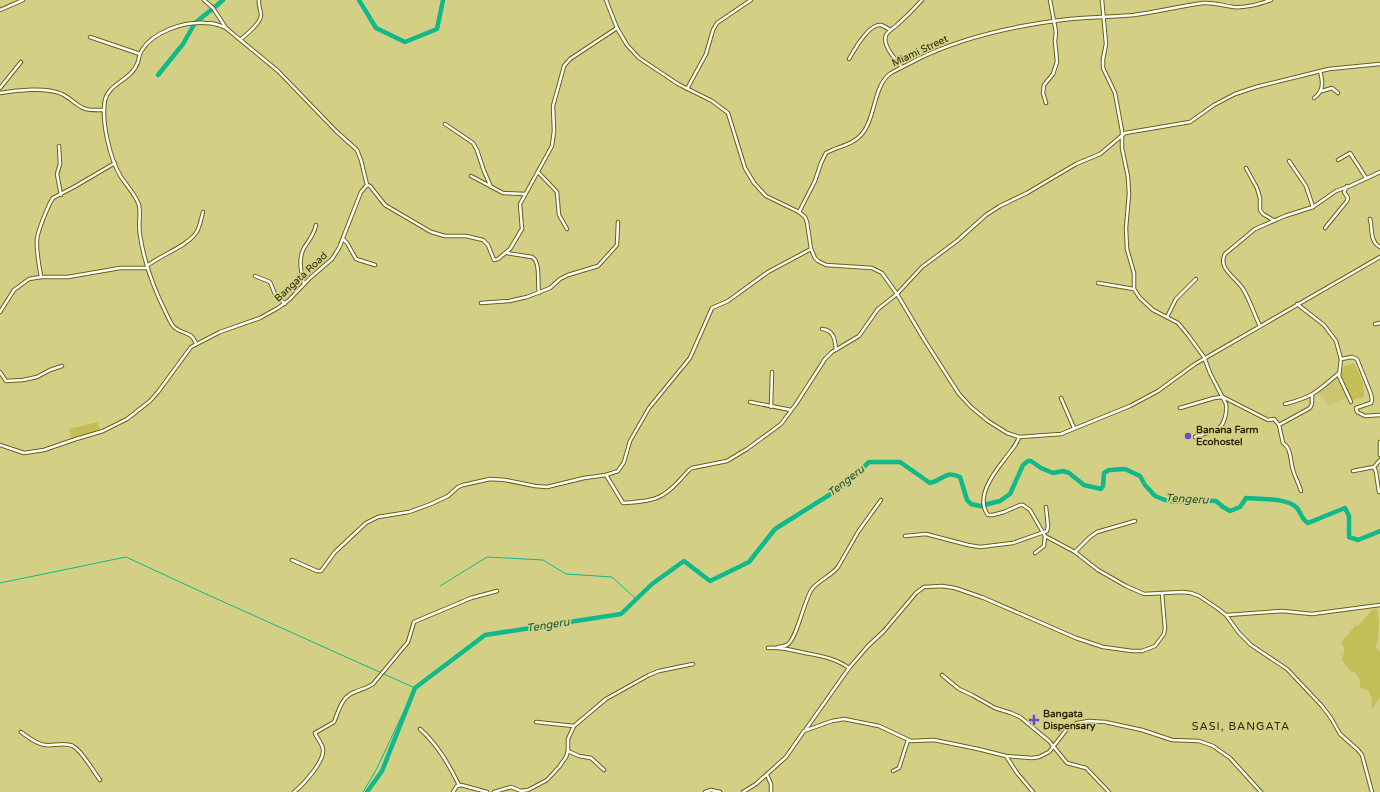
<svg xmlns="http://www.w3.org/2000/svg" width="1380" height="792" font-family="'Varela Round',sans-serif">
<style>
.built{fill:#cac672}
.green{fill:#c4be56}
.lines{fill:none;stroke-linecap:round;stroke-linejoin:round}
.stream{stroke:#0fb98a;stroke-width:1}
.river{stroke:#0fb98a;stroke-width:4.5}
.minor-casing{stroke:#666111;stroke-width:4.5}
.minor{stroke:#fff;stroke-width:2.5}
.poi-dot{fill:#644fc8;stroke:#d3d085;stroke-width:1.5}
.labels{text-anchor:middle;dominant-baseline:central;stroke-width:3.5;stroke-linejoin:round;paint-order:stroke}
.street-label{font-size:10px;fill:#2a2808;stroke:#d3d085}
.poi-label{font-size:10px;font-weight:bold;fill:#2a2808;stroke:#d3d085;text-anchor:start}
.water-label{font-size:11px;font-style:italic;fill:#1a533f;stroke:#d3d085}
.neighbourhood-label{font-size:11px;letter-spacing:1px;fill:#2a2808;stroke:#d3d085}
</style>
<rect width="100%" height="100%" fill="#d3d085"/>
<path class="built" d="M1336,376L1347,397L1329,406L1319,393Z"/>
<g class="green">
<path d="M1354,363L1363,383L1364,397L1352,400L1341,375V368Z"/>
<path d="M98,422L100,430L71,438L69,429Z"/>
<path d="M1374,609H1377C1380,620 1379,636 1376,647L1380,652V697L1375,705L1371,709L1372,700L1369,691L1360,687C1361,680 1358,672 1350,671L1342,659C1344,653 1346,648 1341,643C1344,637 1350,634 1354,627C1363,624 1367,614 1374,609Z"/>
</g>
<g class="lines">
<g class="stream">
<path d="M0,583L126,557L206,594L415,688L376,770L363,792"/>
<path d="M440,586L487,557L543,560L566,574L612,577L636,599"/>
</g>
<g class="river">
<path d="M359,0L376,28L405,42L437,29L443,0"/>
<path d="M215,7L223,0"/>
<path d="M158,75L183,44L195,23L211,10"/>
<path d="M367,792L382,771L415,688L485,635L621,614L652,584L684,561L710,581L749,562L775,529L842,487L869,462H900L930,483C944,480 944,470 960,477L967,500L971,504L980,506L1000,501L1010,494L1023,465L1028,461H1031L1041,468L1053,473L1063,471L1069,473L1084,485L1101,489L1103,486L1104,473L1109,470L1125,469L1140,476L1145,485L1155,496L1165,500L1176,502L1194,500L1216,501L1223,507L1230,511L1240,507L1246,498C1260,499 1289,498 1297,508C1302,514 1301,519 1308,523L1345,508L1349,516V537L1358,540L1380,531"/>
</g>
<g class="minor-casing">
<g id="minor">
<path d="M204,0L213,8L226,28L278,71L336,131L357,150L361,160L367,185"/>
<path d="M606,0L617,28L627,45L639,58L678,84L712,101L728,113L745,168L754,183L766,196L799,212L805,217L807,222L811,249L815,258L818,261L826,265L872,268L882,273L897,294L925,341L959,394L971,407L988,421L1007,433L1019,437L1061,434L1130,406L1158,391L1195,364L1380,257"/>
<path d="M1102,0L1106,44L1103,59V68L1115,93L1122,131V148L1128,177L1129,194L1126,228L1127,249L1134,273V289L1140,298L1153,310L1178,323L1188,335L1204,357L1210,373L1226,404C1227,412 1225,424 1218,429L1195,437"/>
<path d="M0,10L23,0"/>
<path d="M90,37L140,54"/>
<path d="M241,39C246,35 261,23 261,15C261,10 258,6 259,0"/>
<path d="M849,59C854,50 869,23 881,25C884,26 887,28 890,30"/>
<path d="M902,67C896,60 882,46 886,35C889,30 894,28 898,24C906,17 914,9 922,0"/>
<path d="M0,88L21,62"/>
<path d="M687,89L706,54L713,30L717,23L751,0"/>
<path d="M1322,91L1332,88L1338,93"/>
<path d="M0,93C17,90 46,87 62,94C70,98 75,104 83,108C89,111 97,110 104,110"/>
<path d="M1314,98C1324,91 1323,82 1320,71"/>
<path d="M1046,103L1043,93L1044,85L1053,74L1057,62L1055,41L1056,32L1050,0"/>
<path d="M445,124L473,143L477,150L484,171L491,187"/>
<path d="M59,146L60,164L57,174L61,195"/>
<path d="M1338,160L1350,153L1366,178"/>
<path d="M1289,161L1306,186L1313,207"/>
<path d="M1246,168L1257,188L1260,198V210L1263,214L1273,220"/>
<path d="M538,172L557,192L559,215L567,229"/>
<path d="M471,176L503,193L525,194"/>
<path d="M799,212L815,181L821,163L826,153C838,146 851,146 861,135C876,119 873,85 891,73C900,68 909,64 918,59C965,36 1018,25 1070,19C1091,17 1113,17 1134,15C1157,12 1180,6 1203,3C1214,2 1224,6 1234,7C1247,8 1259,4 1271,0"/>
<path d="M1370,219C1373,229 1369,241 1380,247"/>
<path d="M1325,228L1347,201L1348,198L1344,192L1347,186"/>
<path d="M343,239L347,243L356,259L375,265"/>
<path d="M507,253L532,257C541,262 537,283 539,293"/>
<path d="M147,266C161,255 187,246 196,233C200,227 201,219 203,212"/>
<path d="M255,276L270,282L275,294L285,304"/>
<path d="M41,277C39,264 36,251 37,239C39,227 45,214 50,203L53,198L74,187L115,163"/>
<path d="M1098,283L1134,289"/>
<path d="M304,284C301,272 298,259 304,248C309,240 314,235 316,225"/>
<path d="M481,303L509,301L527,297L550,288L560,279L568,275L598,266L617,245L618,222"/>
<path d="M1297,304L1324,325L1336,341L1341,359L1339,376L1351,402"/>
<path d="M0,312L14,290L29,279L41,277H68L120,268H148"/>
<path d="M1167,317L1176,299L1196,279"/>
<path d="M1375,324L1380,323"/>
<path d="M1260,326C1254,314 1250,300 1243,289C1237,278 1217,269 1225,254L1255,229L1285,216L1313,207L1336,191L1350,186L1380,172"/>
<path d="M822,329C834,330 835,340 836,350"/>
<path d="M196,344C192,330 181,335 173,326C170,322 168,317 166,313C154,289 144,262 140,235C138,225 141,214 139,205C135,194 127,186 121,177C110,159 101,121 105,100C109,83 132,80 138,62C139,58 139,54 142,50C153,32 184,21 206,23C213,23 220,25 226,28"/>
<path d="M1341,359L1352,357L1357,359L1371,394L1372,400L1371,403L1356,408L1357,412L1365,416L1380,415"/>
<path d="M0,372L6,381L23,380L37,377L50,370L62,366"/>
<path d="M1061,398L1074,428"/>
<path d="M750,402L791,410"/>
<path d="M1285,404C1313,397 1318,391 1339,373"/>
<path d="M771,407L772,372"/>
<path d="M1180,408L1214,398L1223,397L1268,420L1274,419L1279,425"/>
<path d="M1019,437C1016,447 1010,451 1004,460C993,474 975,498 988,515H993L1004,512L1020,505H1023L1030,510L1045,536L1075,552L1098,570L1126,586L1144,594L1183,592L1191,593L1199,596L1217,608L1226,615L1239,633L1251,645L1287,669L1322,706L1331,718L1340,734L1358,750L1362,755L1372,792"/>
<path d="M1380,442V455"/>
<path d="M0,445L24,453L44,450L76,439L103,431L127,419L150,401L158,392L191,347L220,332L260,318L278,308L289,300L310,278L332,259L339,248L361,192L367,185L370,186L385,205L431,232L445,236H466L483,240L488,245L494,260L498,259L510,249L522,229L520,204L552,146L554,131L553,106L563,70L564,66L570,59L617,28"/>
<path d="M1374,467L1376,472L1379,492"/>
<path d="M1353,471L1374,467L1380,460"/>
<path d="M606,475L623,503C661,500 663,499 689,470L692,468L727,461L747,449L773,430L781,424L796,404L825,359L832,352L859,336L878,309L897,294L922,267L957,241L986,215L1000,206L1027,193L1076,164L1100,154L1125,133L1190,122L1214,105L1235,94L1256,87L1329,69L1380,64"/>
<path d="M1301,491C1299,484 1295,477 1293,470C1290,461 1292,449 1283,443L1279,425L1310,408L1312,404V396"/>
<path d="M905,536L926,534L968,545L980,547L1013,543L1047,531L1048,526L1046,507"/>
<path d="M1075,552L1090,537L1097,532L1135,521"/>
<path d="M1035,553L1044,546L1045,536"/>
<path d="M292,560L317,571H321L335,552L366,523L378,517L409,512L431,504L448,496L458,487L463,485L490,479L505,480L535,486L547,487L584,478L606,475L618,471L624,462L630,441L649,408L690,358L712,308L728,301L768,272L811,249"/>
<path d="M1227,615L1282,611L1312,614L1380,605"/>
<path d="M778,647C781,647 784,646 787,645C797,639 804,600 812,589C819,580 831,576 838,567L858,532L881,500"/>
<path d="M768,648C781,647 792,650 805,653C821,656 835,658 849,668"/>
<path d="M942,675L959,689L972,695L995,708L1011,713L1020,717L1049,741L1067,763L1086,768L1109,792"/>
<path d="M536,722L574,726"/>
<path d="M420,729C438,745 449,765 459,785"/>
<path d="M806,729L849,668L868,646L884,631L916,593L924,587L942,586L955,588L984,598L1076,638L1103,647L1132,651H1142L1155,646L1164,634L1165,628L1162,594"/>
<path d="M21,732C28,737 36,744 45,745C54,746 64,742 73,746C83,752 93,771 100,780"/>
<path d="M568,751L579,756L591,758L604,770"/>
<path d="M1006,756L1017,773L1033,792"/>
<path d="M893,771L899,768L908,740"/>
<path d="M767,775L771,784V792"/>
<path d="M294,792C303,785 324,762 323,750C323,744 317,739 315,733L334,722C339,710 342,696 355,692C362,689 367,688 373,684L408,642L414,622L471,598L497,591"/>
<path d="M453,792L457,786L461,785L487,792"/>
<path d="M494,792L511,787L521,791L528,790L547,780L559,767L566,757L568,751V739L574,726L606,699L649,675L659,671L693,664"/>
<path d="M705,792L711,790L720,792"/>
<path d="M743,792L756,784L786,757L804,731L832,721L844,719L879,726L911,741L934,740L978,749L1006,756L1032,758L1039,757L1049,752L1067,729L1077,723L1089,721L1105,722L1142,730L1172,740L1199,741L1213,746L1230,758L1261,792"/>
</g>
</g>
<use href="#minor" class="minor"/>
</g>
<g class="poi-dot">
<circle cx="1188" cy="436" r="4"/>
<path d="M1032 714h4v4h4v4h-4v4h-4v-4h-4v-4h4z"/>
</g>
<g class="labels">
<g class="street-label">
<text transform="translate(920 51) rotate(-25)">Miami Street</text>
<text transform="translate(301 277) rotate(-43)">Bangata Road</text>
</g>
<g class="poi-label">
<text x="1196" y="430">Banana Farm<tspan x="1196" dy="12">Ecohostel</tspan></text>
<text x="1043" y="714">Bangata<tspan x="1043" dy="12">Dispensary</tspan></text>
</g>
<g class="water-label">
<text transform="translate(846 481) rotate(-38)">Tengeru</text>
<text transform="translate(1187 499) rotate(3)">Tengeru</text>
<text transform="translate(548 625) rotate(-9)">Tengeru</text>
</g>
<g class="neighbourhood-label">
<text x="1241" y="726">SASI, BANGATA</text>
</g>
</g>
</svg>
